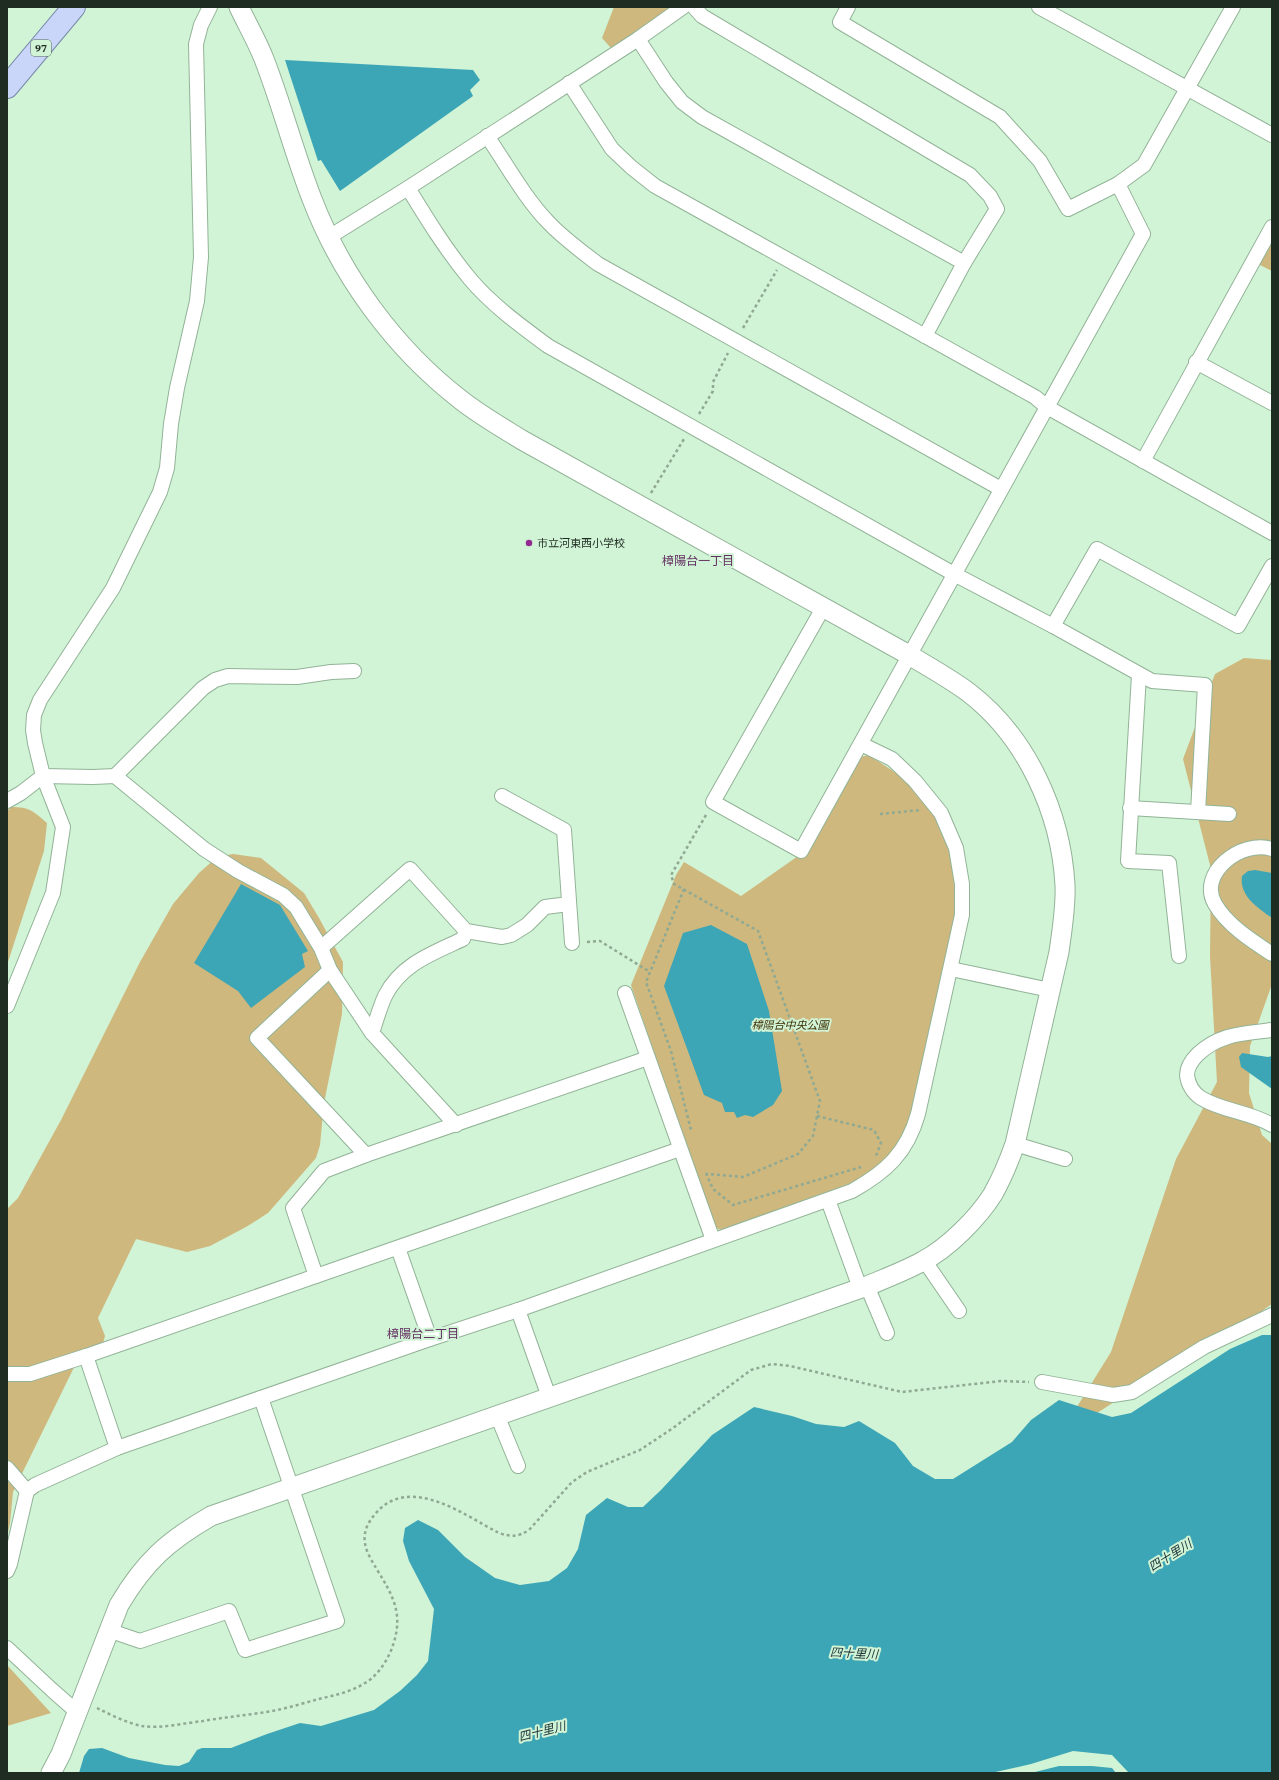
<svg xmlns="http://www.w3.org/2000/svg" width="1279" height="1780" font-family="'IBM Plex Serif','Noto Sans JP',serif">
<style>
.green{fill:#cfb87d}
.water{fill:#3ca6b6}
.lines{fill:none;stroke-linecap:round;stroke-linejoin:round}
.street-casing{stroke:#92b397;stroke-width:16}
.secondary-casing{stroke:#92b397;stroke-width:21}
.primary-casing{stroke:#7789ab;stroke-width:24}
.path{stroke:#8fa993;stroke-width:2.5;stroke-dasharray:3 3;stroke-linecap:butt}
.street{stroke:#fff;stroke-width:14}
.secondary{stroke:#fff;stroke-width:19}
.primary{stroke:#cad6f9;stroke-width:22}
.poi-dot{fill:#922a8f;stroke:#d1f3d6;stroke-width:1.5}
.labels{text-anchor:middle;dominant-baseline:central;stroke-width:4;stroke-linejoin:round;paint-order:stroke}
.shield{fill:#d1f3d6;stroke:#546857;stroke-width:1}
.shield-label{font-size:10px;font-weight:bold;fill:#1f2c21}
.poi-label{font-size:11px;fill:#1f2c21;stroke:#d1f3d6;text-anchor:start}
.park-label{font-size:11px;font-style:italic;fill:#3d2f03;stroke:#d1f3d6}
.neighbourhood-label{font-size:12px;fill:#633061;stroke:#d1f3d6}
.water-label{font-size:12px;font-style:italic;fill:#1c3438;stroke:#d1f3d6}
</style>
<rect width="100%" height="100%" fill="#d1f3d6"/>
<g class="green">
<path d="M614,7H672L611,48L602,38Z"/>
<path d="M1272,239V271L1258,264Z"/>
<path d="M1244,658L1272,660V984L1250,1046L1249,1093L1262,1135L1272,1144V1304L1243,1324L1128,1393L1057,1439L1111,1352L1176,1159L1217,1082L1210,956L1211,869L1183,759L1215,674Z"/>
<path d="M868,755C882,764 897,772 908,784C936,810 955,849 956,887C956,897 955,908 955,918L908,1124L898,1144L881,1165L857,1181L721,1230L714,1227L631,985L676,875L684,862L741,896L811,847L861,757Z"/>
<path d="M11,807C30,807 33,811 47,823L44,851L7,965V811Z"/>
<path d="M233,854L261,858L304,893L319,918L343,962L342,1014L324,1103L320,1145L316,1158L268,1213L246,1227L210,1246L187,1252L136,1239L98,1318L105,1336L103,1343L82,1351L13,1492L10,1523L7,1537V1209L18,1198L61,1120L140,962L173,904L199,873L217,857Z"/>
<path d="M7,1665L51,1713L7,1726Z"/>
</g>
<g class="water">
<path d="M285,60L473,70L480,80L470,90L473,96L340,191L321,160L318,161Z"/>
<path d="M1255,870L1272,873V918C1258,908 1239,896 1242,876L1248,871Z"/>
<path d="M241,884L280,905L308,951L302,954L305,967L251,1008L238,991L194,963Z"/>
<path d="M711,925L747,944L769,1011L782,1091L773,1105L753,1117L745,1115L737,1118L734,1112H725L722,1103L704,1095L664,986L683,933Z"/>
<path d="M1242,1053L1268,1057L1272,1056V1089L1241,1067L1239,1057Z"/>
<path d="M1262,1335H1272V1773H1129L1112,1755L1073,1751L1031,1764L991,1773H79L84,1756L89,1749L102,1748L129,1758L165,1765L179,1766L189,1762L197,1750L202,1748H231L267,1734L300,1723L321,1726L374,1710L400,1691L417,1675L428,1661L434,1609L409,1561L403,1541L405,1528L418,1520L438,1530L465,1557L495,1578L520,1585L549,1581L567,1568L578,1549L586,1515L607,1498L628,1507H643L661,1490L712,1435L754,1407L792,1416L816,1424L844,1427L859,1421L895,1443L913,1466L935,1479H953L1012,1442L1031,1420L1059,1400L1112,1417L1131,1413L1230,1349Z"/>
<path d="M1059,1766H1092L1112,1768L1116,1773H1031Z"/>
</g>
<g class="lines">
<g class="street-casing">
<g id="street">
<path d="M694,7L702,16L970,175L990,196L997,209L964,263L925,336"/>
<path d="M848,7L840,22L1000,117L1040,161L1068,209L1118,184L1144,165L1233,7"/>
<path d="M1039,7L1272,135"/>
<path d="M638,39L666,82L682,102L702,117L964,263"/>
<path d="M569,83L612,149L631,167L655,186L1035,397L1047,407L1272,533"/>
<path d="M487,136C507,165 524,197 548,222C563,238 581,251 598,264L1001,489"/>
<path d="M408,188C427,219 446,250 470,279C492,305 521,326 548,346L954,574L1053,626L1097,549L1238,626L1272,566"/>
<path d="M329,237L408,188L638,39L683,7"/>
<path d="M1196,362L1272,403"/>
<path d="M1143,461L1272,227"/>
<path d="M823,608L713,802L801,851L1143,234L1118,184"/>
<path d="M1053,626L1152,681L1205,685L1198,812"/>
<path d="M1139,675L1128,861L1169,863L1179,956"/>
<path d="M115,776L204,849L238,871L283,895L296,907L321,948L330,970L372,1033L456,1125"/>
<path d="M502,796L564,830L572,943"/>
<path d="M7,801L21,793L43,776L93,777L115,776L203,688L215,680L228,676L297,677L331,672L354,671"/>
<path d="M1130,808L1229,814"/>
<path d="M1272,849C1242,839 1197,873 1215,904C1227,925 1252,941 1272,954"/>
<path d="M466,931L502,937L511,935L527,925L545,907L569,904"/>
<path d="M321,948L410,869L466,931L463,939C433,953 401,964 385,996C380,1007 376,1021 372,1033"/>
<path d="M951,969L1050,990"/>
<path d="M330,970L257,1038L366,1155"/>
<path d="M625,993L713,1240"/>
<path d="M7,1006L53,893L63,827L43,776L35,743L33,730L34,715L40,700L113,588L160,492L167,468L171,424L177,388L197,301L201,257L196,44L201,25L210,7"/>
<path d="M1272,1030C1243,1034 1221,1033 1198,1054C1193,1059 1187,1067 1187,1075C1188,1084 1193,1093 1201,1098C1222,1111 1250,1112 1272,1125"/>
<path d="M1015,1144L1065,1159"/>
<path d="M828,1200L860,1288"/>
<path d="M398,1248L430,1339"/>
<path d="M924,1260L959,1311"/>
<path d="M316,1276L680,1149"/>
<path d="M867,1286L887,1333"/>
<path d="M518,1310L549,1397"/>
<path d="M7,1374H30L86,1356"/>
<path d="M1042,1382L1113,1395L1132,1392L1204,1347L1272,1315"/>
<path d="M497,1415L518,1466"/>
<path d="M117,1448L86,1356L316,1276L293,1208L324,1171L366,1155L648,1058"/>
<path d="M7,1468L27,1491"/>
<path d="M7,1571L10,1564L27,1491L35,1485L117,1448L430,1339L518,1310L852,1191C886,1172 907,1153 918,1114L962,915V884L956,848L941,813L915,781L892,759L861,744"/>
<path d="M108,1630L140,1641L229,1611L245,1650L337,1621L261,1398"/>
<path d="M7,1648L52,1690L77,1712"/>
</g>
</g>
<g class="secondary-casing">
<path id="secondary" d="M51,1773L61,1754L119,1605C145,1561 168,1541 211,1516L867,1286C886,1278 905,1271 923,1261C948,1248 978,1218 993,1194C1002,1178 1009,1161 1015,1144L1059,952C1062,930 1066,907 1065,885C1061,813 1027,737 968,692C949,678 929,667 909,655L522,440C501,427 480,415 461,400C395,349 342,277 312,199C294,153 282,105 264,59C257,41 247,24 239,7"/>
</g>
<g class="primary-casing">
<path id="primary" d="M7,87L74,7"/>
</g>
<g class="path">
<path d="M743,328L777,270"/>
<path d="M699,414L713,391V382L728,353"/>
<path d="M651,493L684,439"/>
<path d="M880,814L921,810"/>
<path d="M706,815L671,875L674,884L758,931L820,1101L813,1136L798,1154L743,1177L707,1174"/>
<path d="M684,889L646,982L671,1051L691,1130"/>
<path d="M587,942L600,941L650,972"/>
<path d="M817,1116L874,1130L881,1143L876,1156"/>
<path d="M706,1173L713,1189L733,1205L861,1167"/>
<path d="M97,1708C111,1715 127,1723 142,1726C160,1729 185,1723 203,1721C226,1717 249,1715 272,1711C288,1708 304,1703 319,1699C335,1695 351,1692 365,1683C378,1676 389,1658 393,1645C404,1613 392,1594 376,1568C372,1561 366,1552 365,1543C363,1532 368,1522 376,1513C410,1474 464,1515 499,1533C511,1537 518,1537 529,1530L572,1482L587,1472L640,1450L673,1428L751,1370L772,1364L790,1366L902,1392L1001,1381L1029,1382"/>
</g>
<use href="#street" class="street"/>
<use href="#secondary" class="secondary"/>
<use href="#primary" class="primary"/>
</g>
<circle class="poi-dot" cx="529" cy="543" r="4"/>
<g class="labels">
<rect class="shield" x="31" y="40" width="20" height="16" rx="3"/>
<g class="shield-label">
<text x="41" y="48">97</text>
</g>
<g class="poi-label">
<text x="537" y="543">市立河東西小学校</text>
</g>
<g class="park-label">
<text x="790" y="1025">樟陽台中央公園</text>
</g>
<g class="neighbourhood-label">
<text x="698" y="560">樟陽台一丁目</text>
<text x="423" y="1333">樟陽台二丁目</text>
</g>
<g class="water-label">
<text transform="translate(1170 1555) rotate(-32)">四十里川</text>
<text transform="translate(854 1653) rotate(3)">四十里川</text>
<text transform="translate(542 1731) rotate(-14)">四十里川</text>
</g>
</g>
<rect width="1279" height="1780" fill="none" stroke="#1f2c21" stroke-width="16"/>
</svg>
